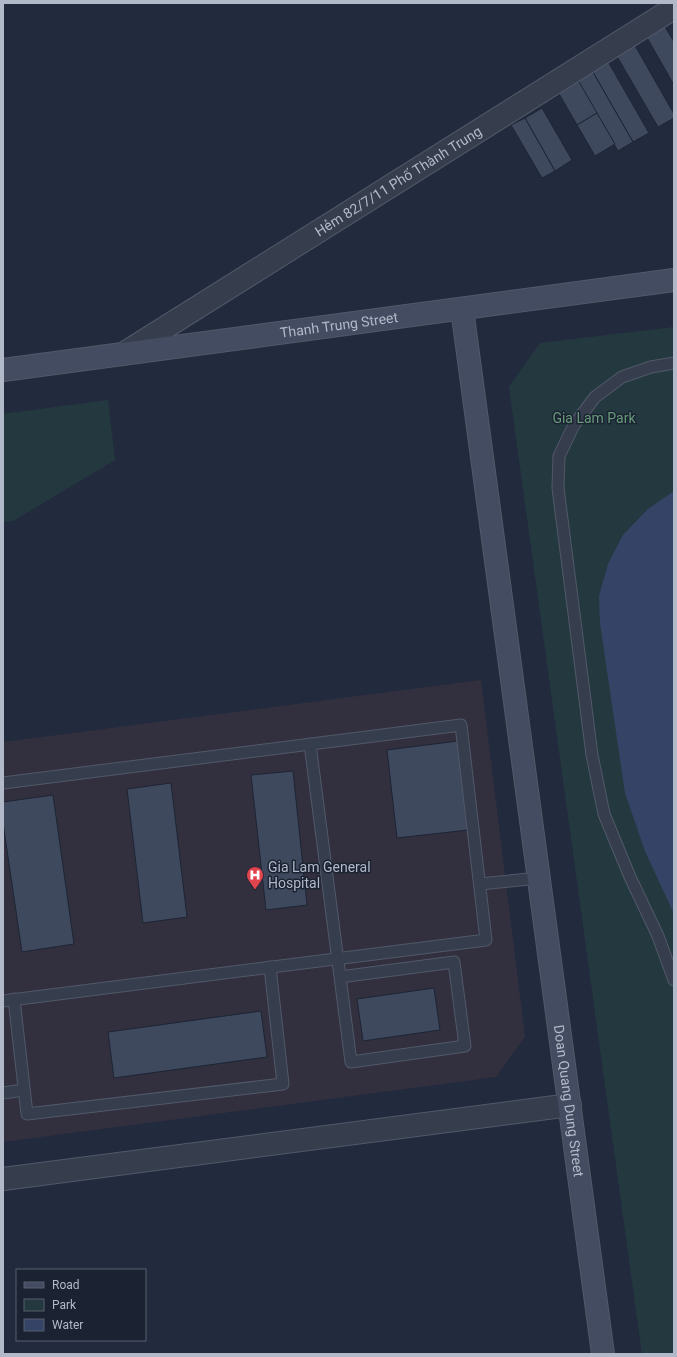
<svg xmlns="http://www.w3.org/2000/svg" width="677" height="1357" font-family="Roboto,sans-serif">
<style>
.medical{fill:#322f3f}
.green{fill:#24393f}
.water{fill:#354466}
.building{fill:#3e495d;stroke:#1d2535}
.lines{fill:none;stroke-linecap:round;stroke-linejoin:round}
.lane-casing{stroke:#515969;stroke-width:13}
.street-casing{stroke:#515969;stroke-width:24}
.secondary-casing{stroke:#515969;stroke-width:24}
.lane{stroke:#363e4e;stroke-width:11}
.street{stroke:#363e4e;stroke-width:22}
.secondary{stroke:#444c61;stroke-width:22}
.labels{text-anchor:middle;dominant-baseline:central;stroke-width:3;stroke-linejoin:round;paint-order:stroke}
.street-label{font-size:14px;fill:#b2b9c9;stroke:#1b2333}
.park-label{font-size:14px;fill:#689b79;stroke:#1b2333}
.poi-label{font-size:14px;fill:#b2b9c9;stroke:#1b2333;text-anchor:start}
</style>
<rect width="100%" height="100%" fill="#222b3e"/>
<path class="medical" d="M481,680L525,1037L496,1077L3,1142V742Z"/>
<g class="green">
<path d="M674,327V1354H642L509,387L540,343Z"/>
<path d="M108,400L115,460L13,521L3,522V414Z"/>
</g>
<path class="water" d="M674,491V914L645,851L625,793L600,623L599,596L608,564L623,535L648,509Z"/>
<g class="building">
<path d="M664,25L674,42V85L646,36Z"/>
<path d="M633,42L674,114V118L658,127L615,53Z"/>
<path d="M606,58L649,133L633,142L590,67Z"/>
<path d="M590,67L633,142L618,151L575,76Z"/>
<path d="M578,80L597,113L577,125L558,92Z"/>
<path d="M542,108L572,160L555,171L525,118Z"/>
<path d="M597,113L615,144L595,156L577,125Z"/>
<path d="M525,118L555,171L542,178L511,125Z"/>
<path d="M458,741L468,830L397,838L387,750Z"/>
<path d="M293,771L307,905L266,910L251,775Z"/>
<path d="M171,783L187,917L143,923L127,789Z"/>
<path d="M53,795L74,944L22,952L3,823V802Z"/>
<path d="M434,988L440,1030L363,1041L357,999Z"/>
<path d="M261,1011L267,1057L114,1078L108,1032Z"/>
</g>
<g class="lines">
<g class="lane-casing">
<g id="lane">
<path d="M674,363L651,367L622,377L595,397L574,425L559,456L558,488L592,755L604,814L630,877L658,936L674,980"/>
<path d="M310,744L351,1062L465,1046L454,962L340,977"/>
<path d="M3,783L461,725L486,940L3,1001"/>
<path d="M480,884L539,878"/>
<path d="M14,999L27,1114L283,1084L270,967"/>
<path d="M3,1093L24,1090"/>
</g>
</g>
<g class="street-casing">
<g id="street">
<path id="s1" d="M123,354L674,8"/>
<path d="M3,1179L570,1105"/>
</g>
</g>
<g class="secondary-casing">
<g id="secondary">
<path id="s2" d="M462,309L603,1354"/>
<path id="s3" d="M3,370L674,280"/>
</g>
</g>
<use href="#lane" class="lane"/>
<use href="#street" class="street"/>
<use href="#secondary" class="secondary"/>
</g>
<defs>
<g id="hospital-pin" transform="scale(0.9)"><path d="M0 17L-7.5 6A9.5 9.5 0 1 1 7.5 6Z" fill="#e0444e" stroke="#1b2333"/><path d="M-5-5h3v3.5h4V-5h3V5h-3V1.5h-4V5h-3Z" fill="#fff"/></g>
</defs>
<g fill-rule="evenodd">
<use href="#hospital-pin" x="255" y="875"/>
</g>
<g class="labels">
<g class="street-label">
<text stroke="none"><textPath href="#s1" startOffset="325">Hẻm 82/7/11 Phố Thành Trung</textPath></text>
<text stroke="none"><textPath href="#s3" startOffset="339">Thanh Trung Street</textPath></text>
<text stroke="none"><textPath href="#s2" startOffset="799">Doan Quang Dung Street</textPath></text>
</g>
<g class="park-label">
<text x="594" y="418">Gia Lam Park</text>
</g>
<g class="poi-label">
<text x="268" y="867">Gia Lam General<tspan x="268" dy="16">Hospital</tspan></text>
</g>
</g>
<rect width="677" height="1357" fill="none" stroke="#b2b9c9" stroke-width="8"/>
<rect x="16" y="1269" width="130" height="72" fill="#1b2333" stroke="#575f6f"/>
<rect x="24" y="1282" width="20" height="6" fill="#444c61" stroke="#575f6f"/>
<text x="52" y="1289" font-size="12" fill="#b2b9c9">Road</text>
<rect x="24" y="1299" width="20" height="12" fill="#24393f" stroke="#575f6f"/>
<text x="52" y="1309" font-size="12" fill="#b2b9c9">Park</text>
<rect x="24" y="1319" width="20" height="12" fill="#354466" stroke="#575f6f"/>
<text x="52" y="1329" font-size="12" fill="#b2b9c9">Water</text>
</svg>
